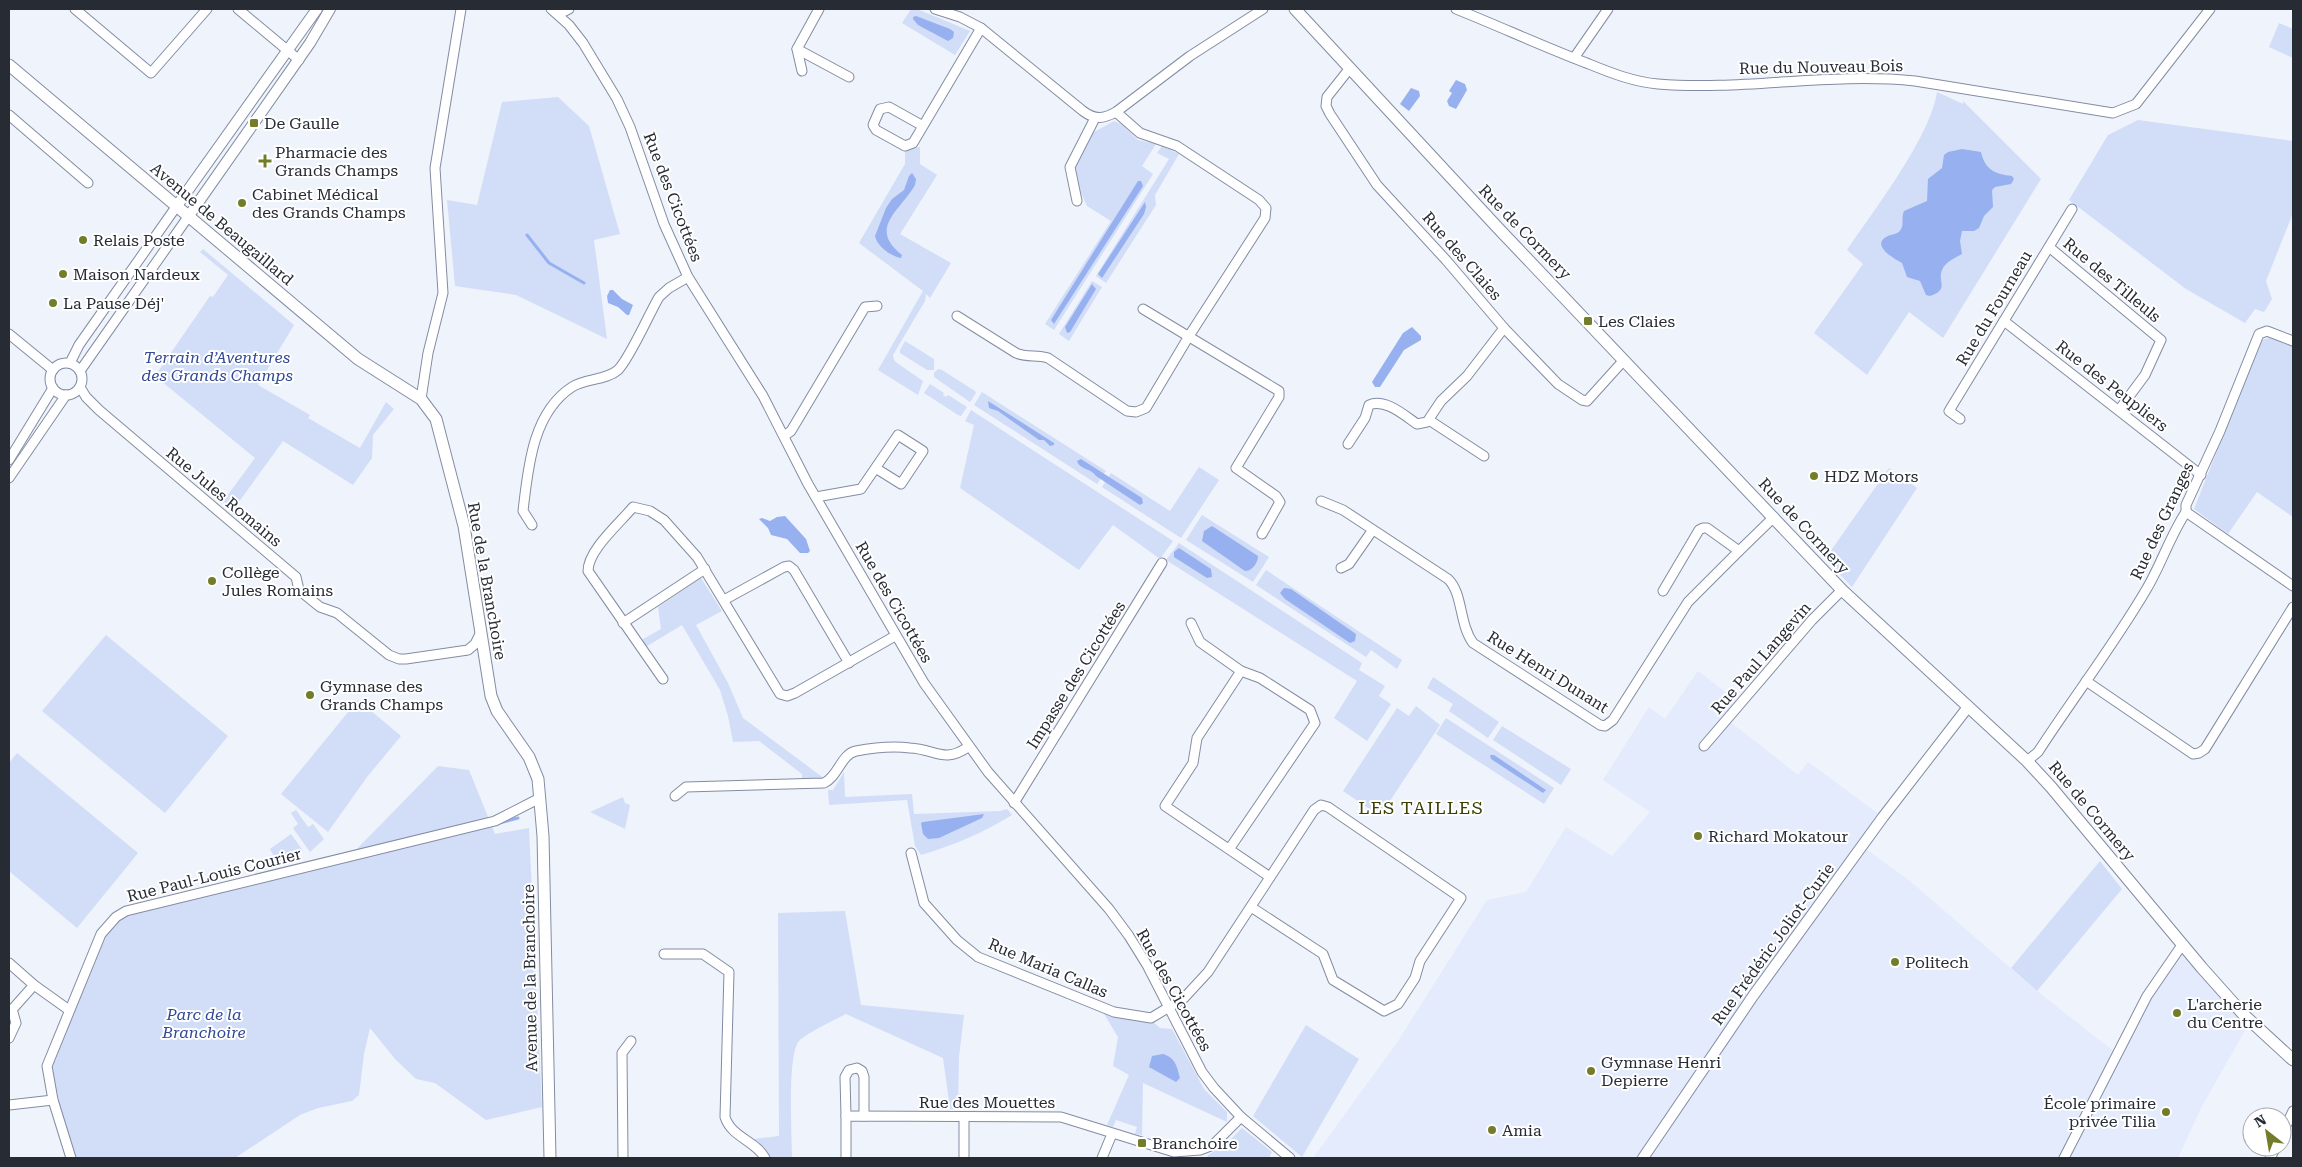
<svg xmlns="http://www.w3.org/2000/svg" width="2302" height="1167" font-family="'Roboto Serif',serif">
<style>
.built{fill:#e3ebfd}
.green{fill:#d2ddf7}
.water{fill:#96b0f0}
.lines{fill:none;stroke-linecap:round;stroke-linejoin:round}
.stream{stroke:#96b0f0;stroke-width:3}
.minor-casing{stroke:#838ca2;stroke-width:11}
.tertiary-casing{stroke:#838ca2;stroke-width:12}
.secondary-casing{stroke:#838ca2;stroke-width:13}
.minor{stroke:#fff;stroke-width:9}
.tertiary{stroke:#fff;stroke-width:10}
.secondary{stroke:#fff;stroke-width:11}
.poi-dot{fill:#737d29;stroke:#fff;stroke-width:2}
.labels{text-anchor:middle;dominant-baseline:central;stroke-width:4;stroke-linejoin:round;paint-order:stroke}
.street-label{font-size:16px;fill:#272b34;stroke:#fff}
.poi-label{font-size:16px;fill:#272b34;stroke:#fff;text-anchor:start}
.park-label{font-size:16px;font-style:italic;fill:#314894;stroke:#fff}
.neighbourhood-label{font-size:18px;letter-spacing:1px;fill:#3b4103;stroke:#fff}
</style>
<rect width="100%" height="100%" fill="#eff3fc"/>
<path class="built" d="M1698,671L1741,704L1728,720L1798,775L1808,762L1883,817L1862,846L1910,881L2037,991L2116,1053L2178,951L2247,1027L2201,1108L2178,1158H1313L1398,1041L1487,900L1526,892L1566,827L1612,856L1650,812L1603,780L1649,707L1665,719Z"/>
<g class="green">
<path d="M911,9H917L970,31L955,55L902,23Z"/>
<path d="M2279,23L2293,29V58L2269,47Z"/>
<path d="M1937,92L1963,104V101L2041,179L1943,338L1909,312L1867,375L1814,333L1863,264L1847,250C1874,210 1930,138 1937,92Z"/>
<path d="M558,97L589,126L620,234L594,240L607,339L516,295L455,286L447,200L477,205L502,102Z"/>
<path d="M2138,120L2293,141V213L2266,281L2272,299L2264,312L2255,309L2245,323L2186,289L2069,200L2108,135Z"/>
<path d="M1114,121L1121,124L1138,140L1156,144L1142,166L1153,174L1054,330L1045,324L1111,221L1087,206L1080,191L1074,169L1079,154L1094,132Z"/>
<path d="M1162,146L1179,154L1155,195L1156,205L1106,283L1096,276L1169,159L1157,153Z"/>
<path d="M920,147V164L937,175L900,234L951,263L930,298L926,294L925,301L893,355L894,360L897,363L923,381L918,395L878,370L923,291L859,243L905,164V150Z"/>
<path d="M203,249L294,325L258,385L310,415L308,418L360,448L386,402L394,409L373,435L372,458L353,485L283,441L233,510L218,498L227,496L255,458L155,376L210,296L213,297L228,275L200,252Z"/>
<path d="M1092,281L1102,287L1069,341L1059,334Z"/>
<path d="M2272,337L2293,347V517L2257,492L2228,534L2194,509L2261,340Z"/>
<path d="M905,341L934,359V370H927L900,353V350Z"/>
<path d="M938,369L942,370L975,391L976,393L970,402L934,377V373Z"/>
<path d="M930,384L944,393L943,395L946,397L948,395L967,407L961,416L958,415L924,393Z"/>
<path d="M982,392L1106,471L1097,484L974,405Z"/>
<path d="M971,410L1173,541L1160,559L1113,525L1079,570L960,488L974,425L965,421Z"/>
<path d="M1199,467L1219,480L1181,538L1102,487L1111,473L1170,511Z"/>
<path d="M1889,468L1917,488L1852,587L1825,559Z"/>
<path d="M1202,515L1269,557L1253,582L1186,540Z"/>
<path d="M1179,543L1362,663L1359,670L1385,686L1379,696L1391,704L1367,741L1334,718L1357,681L1166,560Z"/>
<path d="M1266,570L1402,660L1397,669L1371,650L1366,657L1256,585Z"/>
<path d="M701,578L722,611L696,625L728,683L743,718L825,779H802V774L759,741L733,742L728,716L720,690L682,625L644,648L638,642L661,629L658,607Z"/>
<path d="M106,635L228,736L165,813L42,711Z"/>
<path d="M1433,677L1499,722L1488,738L1449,711L1453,704L1427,688Z"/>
<path d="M358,700L401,736L367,777L328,832L281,794Z"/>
<path d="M1416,706L1440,725L1380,816L1343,791L1397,708L1409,716Z"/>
<path d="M1446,718L1554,788L1544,804L1436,734Z"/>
<path d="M1502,726L1571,769L1561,785L1493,740Z"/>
<path d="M17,753L138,853L77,928L9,871V763Z"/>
<path d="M438,766L469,770L495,834L529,828L542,1107L486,1120L435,1083L416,1079L395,1059L370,1028L364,1054L359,1095L352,1101L318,1108L300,1115L235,1158H71L48,1077L69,1010L101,934L115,917L348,858Z"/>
<path d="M844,772L845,797L912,794L914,814L1000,811L1007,809L1012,815C983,833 954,845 921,855L915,846L907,800L829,805L828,790H833Z"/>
<path d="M623,797L625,803L630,805L625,829L590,812Z"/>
<path d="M296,810L308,827L313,824L324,839L310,852L293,828L298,824L291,813Z"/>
<path d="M291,834L303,851L280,867L270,849Z"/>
<path d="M2100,861L2122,889L2037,991L2011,968Z"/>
<path d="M845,911L861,1005L964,1015L959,1057L958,1109H950L943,1058L846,1014C834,1020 807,1033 799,1041C787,1054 792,1137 792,1158H769V1155L753,1139L779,1136L778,913Z"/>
<path d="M1103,1012L1152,1021L1160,1028L1172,1029L1204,1089L1227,1112V1122L1143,1083L1142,1135L1135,1134L1137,1127L1116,1120L1113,1127L1107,1125L1129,1075L1113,1066L1118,1037Z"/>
<path d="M1306,1025L1359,1059L1302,1157L1253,1116Z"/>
<path d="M1242,1128L1272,1152L1269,1158H1207L1208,1155L1225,1145Z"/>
</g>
<g class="water">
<path d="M916,16L950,29L954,32L953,38L948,41L918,25L913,19V17Z"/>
<path d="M1456,80L1465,84L1467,90L1456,109L1449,106L1447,101L1452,93L1449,91Z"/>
<path d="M1411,88L1419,91L1420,96L1409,111L1400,104Z"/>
<path d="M1962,149L1981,152C1985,170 1995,174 2012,176L2014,179L2011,184L1995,187L1992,190L1993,207L1984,216L1979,228L1974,231H1962L1960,241L1962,254C1955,258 1945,262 1942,270C1937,282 1950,289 1930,296L1926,295L1920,281L1907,277L1902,263C1895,259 1869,245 1888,236C1892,234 1899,234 1901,229C1904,225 1901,218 1904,211L1927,201L1928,179L1942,168L1944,155L1948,152Z"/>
<path d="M912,173L916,179L915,185C901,210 867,228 902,255L901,258C890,256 877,246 875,236L886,208L892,199L904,190L909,176Z"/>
<path d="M1138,181H1141L1143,186L1054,324L1051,320Z"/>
<path d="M1145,202L1146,207L1144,214L1102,278L1098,274Z"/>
<path d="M1092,284L1096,289L1070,332L1067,333L1065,327Z"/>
<path d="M610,290H613L622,299L633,305L629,315H627L618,307L608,303L607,296Z"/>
<path d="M1412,327L1421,336V340L1404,350L1380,387H1375L1372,382L1403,333Z"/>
<path d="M988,401L1054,443V445L1050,446L1044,440H1039L998,411L989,408Z"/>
<path d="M1081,459L1142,498L1143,503L1140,505L1096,476C1091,468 1080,470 1077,461Z"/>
<path d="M785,516L806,539L810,551L808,553H800L787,539L771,535L768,528L759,519L762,518L770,521L777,517Z"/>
<path d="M1212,526L1258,556C1258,563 1252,571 1245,571L1202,541L1204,531Z"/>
<path d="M1179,548L1211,569L1212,577L1207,578L1174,557V552Z"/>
<path d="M1284,588L1291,589L1356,634L1355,641L1350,643L1285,599L1280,593Z"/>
<path d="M1490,755H1494L1546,790L1543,793L1491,759Z"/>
<path d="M984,814L982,818L939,838L928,839L923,834L921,823L923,822Z"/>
<path d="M1163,1054C1176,1058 1177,1067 1180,1078L1176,1082L1149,1067L1152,1056Z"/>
</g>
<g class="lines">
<g class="stream">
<path d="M527,235L549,263L584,283"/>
<path d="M499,823L518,818"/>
</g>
<g class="minor-casing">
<g id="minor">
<path d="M75,9L151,73L207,9"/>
<path d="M238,9L299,60"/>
<path d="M551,9L569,25L583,43L617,99L630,127L664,224L688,277L763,396L808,484L924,683L988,772L1109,909L1129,936L1147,965L1202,1072L1214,1088L1241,1117L1290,1158"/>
<path d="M935,9L960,17L981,28L1083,111C1095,120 1103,119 1116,112L1190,56L1263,9"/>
<path d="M1456,9C1501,27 1544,47 1589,64C1611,73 1634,82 1658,84C1743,91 1829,72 1915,81L2113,113L2136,104L2210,9"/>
<path d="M559,14L569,9"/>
<path d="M797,49L849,77"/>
<path d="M1574,58L1608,9"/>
<path d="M1350,68L1327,97L1326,106L1330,114L1377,185L1446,260L1504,328L1558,384L1582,400L1587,401L1624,360"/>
<path d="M802,71L797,49L819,9"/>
<path d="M9,115L88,183"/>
<path d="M923,126L889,107L880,109L873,125L876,130L905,146L913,143L981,28"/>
<path d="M1077,201L1070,167L1095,118"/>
<path d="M2049,247L2161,340L2145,375L2119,410"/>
<path d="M1143,309L1279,391V397L1236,468L1276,496L1280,502L1262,534"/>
<path d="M957,316L1016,353C1027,358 1037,354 1048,358L1127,411L1136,412L1146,408L1189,336L1265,218L1266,208L1259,200L1177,146L1140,133L1116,112"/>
<path d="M2004,321L2201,475"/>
<path d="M9,334L53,370"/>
<path d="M70,363L79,345L176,207"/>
<circle cx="66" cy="379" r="16"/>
<path d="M80,371L188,217"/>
<path d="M80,387L86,397L99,410L296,577L299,590L320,607L337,613L389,655L399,659H406L468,650L475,644L480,634"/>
<path d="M421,399L428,353L443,293L435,168L461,9"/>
<path d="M1960,419L1949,411L2072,209"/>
<path d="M1429,420L1484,456"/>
<path d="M784,436L791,431L865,307L877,306"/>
<path d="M1348,444L1365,418L1369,405C1385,398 1404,415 1417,424L1427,422L1441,401L1467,376L1504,328"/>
<path d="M9,460L53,388"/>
<path d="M9,478L66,395"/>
<path d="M816,497L861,489L898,435L923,451L901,484L877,469"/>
<path d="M1321,501L1343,510L1448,579C1463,593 1459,624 1473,643L1600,725L1605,726L1613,720L1688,602L1739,551"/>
<path d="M2186,512L2293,586"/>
<path d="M532,525L523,511C528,469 532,413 572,387C586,378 605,381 618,370C630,358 649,314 659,297L669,288L688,277"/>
<path d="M1341,568L1349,564L1372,531"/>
<path d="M1663,591L1699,530L1703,528H1707L1739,551L1774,517"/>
<path d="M724,600L784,567L789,566L794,570L849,663"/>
<path d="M623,623L705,569"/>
<path d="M1191,623L1200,642L1241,671"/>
<path d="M663,679L588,571C588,550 620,523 633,507L650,511L664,520L697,557L780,694L787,696L795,693L895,636"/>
<path d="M2086,681L2193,754L2199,753L2205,749L2293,607"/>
<path d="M1704,746L1812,620L1842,590"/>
<path d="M2027,761L2038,752C2073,698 2113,646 2146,590C2161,565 2170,536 2186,512V505L2220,431L2259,334L2267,331L2293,341"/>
<path d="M675,796L686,787L824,783C838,777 841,754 856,751C872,748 893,746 910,748C935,749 944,764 968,747"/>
<path d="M1014,803L1162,563"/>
<path d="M1230,848L1315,723L1310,710L1260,678L1241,671L1197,738L1193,763L1165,806L1270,877"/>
<path d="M911,853L924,903L957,940L978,957L1114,1012L1151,1018L1184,998L1208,972L1314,810L1321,805L1328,807L1461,898L1420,961L1415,978L1398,1004L1384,1011L1333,980L1323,954L1251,907"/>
<path d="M664,954H703L729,972L725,1117C731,1137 756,1141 765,1158"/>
<path d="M9,963L34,985L69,1010"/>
<path d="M9,1013L34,985"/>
<path d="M9,1038L16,1023L12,1009"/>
<path d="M9,1105L53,1100"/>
<path d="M846,1116L845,1077L849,1070L857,1068L862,1071L864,1077V1116"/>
<path d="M2282,1134L2293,1111"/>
<path d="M71,1158L53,1100L47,1066L101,934L116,917L126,911L495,821L540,798"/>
<path d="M623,1158L622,1053L631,1041"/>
<path d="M846,1158V1116L1061,1117L1174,1152L1200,1150L1213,1145L1241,1117"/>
<path d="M964,1158V1118"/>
<path d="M1102,1158L1112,1134"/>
<path d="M2064,1158L2147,996L2182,945"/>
<path d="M2270,1158L2276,1147"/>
</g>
</g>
<g class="tertiary-casing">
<g id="tertiary">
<path d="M176,207L317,9"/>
<path d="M188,217L310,43L330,9"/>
<path d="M1643,1158L1753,996L1883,817L1968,707"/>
</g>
</g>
<g class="secondary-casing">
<g id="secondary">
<path d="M1295,9L1497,227L1842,590L2027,761L2051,787L2202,968L2244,1015L2293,1060"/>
<path d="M9,65L358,359L421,399L436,419L464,526L491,696L497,711L529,757L538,779L543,836L550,1158"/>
</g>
</g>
<use href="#minor" class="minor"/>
<use href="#tertiary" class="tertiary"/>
<use href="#secondary" class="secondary"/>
</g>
<g class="poi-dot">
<rect x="249" y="118" width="10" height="10" rx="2.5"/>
<path d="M262.5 153.5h5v5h5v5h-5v5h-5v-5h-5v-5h5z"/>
<circle cx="242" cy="203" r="5"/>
<circle cx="83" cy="240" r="5"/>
<circle cx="63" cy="274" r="5"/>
<circle cx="53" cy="303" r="5"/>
<rect x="1583" y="316" width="10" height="10" rx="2.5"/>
<circle cx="1814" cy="476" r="5"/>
<circle cx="212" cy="581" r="5"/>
<circle cx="310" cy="695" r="5"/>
<circle cx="1698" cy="836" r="5"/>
<circle cx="1895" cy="962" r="5"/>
<circle cx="2177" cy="1013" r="5"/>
<circle cx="1591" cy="1071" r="5"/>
<circle cx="2166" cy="1112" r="5"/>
<circle cx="1492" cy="1130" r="5"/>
<rect x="1137" y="1138" width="10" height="10" rx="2.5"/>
</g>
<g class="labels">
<g class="street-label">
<text transform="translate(1821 67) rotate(-1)">Rue du Nouveau Bois</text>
<text transform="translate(673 197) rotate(69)">Rue des Cicottées</text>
<text transform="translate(222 224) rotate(40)">Avenue de Beaugaillard</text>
<text transform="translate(1525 232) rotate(46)">Rue de Cormery</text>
<text transform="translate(1462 256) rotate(49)">Rue des Claies</text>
<text transform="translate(2112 280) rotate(40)">Rue des Tilleuls</text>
<text transform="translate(1994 308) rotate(-59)">Rue du Fourneau</text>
<text transform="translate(2112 386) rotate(38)">Rue des Peupliers</text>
<text transform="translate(224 497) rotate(40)">Rue Jules Romains</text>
<text transform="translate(2162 521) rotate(-65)">Rue des Granges</text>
<text transform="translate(1804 526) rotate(47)">Rue de Cormery</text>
<text transform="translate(487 581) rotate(80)">Rue de la Branchoire</text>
<text transform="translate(894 602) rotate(60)">Rue des Cicottées</text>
<text transform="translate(1761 658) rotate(-49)">Rue Paul Langevin</text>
<text transform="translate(1548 672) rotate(32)">Rue Henri Dunant</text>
<text transform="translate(1076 675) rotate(-58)">Impasse des Cicottées</text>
<text transform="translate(2092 811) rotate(50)">Rue de Cormery</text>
<text transform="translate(214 875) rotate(-14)">Rue Paul-Louis Courier</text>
<text transform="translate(1773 944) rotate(-54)">Rue Frédéric Joliot-Curie</text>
<text transform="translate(1048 968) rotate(23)">Rue Maria Callas</text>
<text transform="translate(530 978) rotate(-91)">Avenue de la Branchoire</text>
<text transform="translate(1174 990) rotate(61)">Rue des Cicottées</text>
<text x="987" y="1102">Rue des Mouettes</text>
</g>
<g class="poi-label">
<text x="264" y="123">De Gaulle</text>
<text x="275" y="152">Pharmacie des<tspan x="275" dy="18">Grands Champs</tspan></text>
<text x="252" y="194">Cabinet Médical<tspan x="252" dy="18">des Grands Champs</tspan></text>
<text x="93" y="240">Relais Poste</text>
<text x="73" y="274">Maison Nardeux</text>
<text x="63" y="303">La Pause Déj'</text>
<text x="1598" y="321">Les Claies</text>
<text x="1824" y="476">HDZ Motors</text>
<text x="222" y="572">Collège<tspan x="222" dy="18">Jules Romains</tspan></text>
<text x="320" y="686">Gymnase des<tspan x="320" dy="18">Grands Champs</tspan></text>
<text x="1708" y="836">Richard Mokatour</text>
<text x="1905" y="962">Politech</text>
<text x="2187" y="1004">L'archerie<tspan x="2187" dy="18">du Centre</tspan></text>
<text x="1601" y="1062">Gymnase Henri<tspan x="1601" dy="18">Depierre</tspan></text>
<text x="2156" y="1103" text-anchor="end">École primaire<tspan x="2156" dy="18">privée Tilia</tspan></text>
<text x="1502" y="1130">Amia</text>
<text x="1152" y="1143">Branchoire</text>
</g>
<g class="park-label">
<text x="217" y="357">Terrain d’Aventures<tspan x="217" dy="18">des Grands Champs</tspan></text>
<text x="204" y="1014">Parc de la<tspan x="204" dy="18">Branchoire</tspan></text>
</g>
<g class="neighbourhood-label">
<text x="1421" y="807">LES TAILLES</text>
</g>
</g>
<rect width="2302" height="1167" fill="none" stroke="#272b34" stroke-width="20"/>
<g transform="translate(2267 1132) rotate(329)"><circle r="24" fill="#ffffff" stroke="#a9aaae"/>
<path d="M0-4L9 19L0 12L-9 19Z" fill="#737d29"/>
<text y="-8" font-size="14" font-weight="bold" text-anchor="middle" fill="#272b34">N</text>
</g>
</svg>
